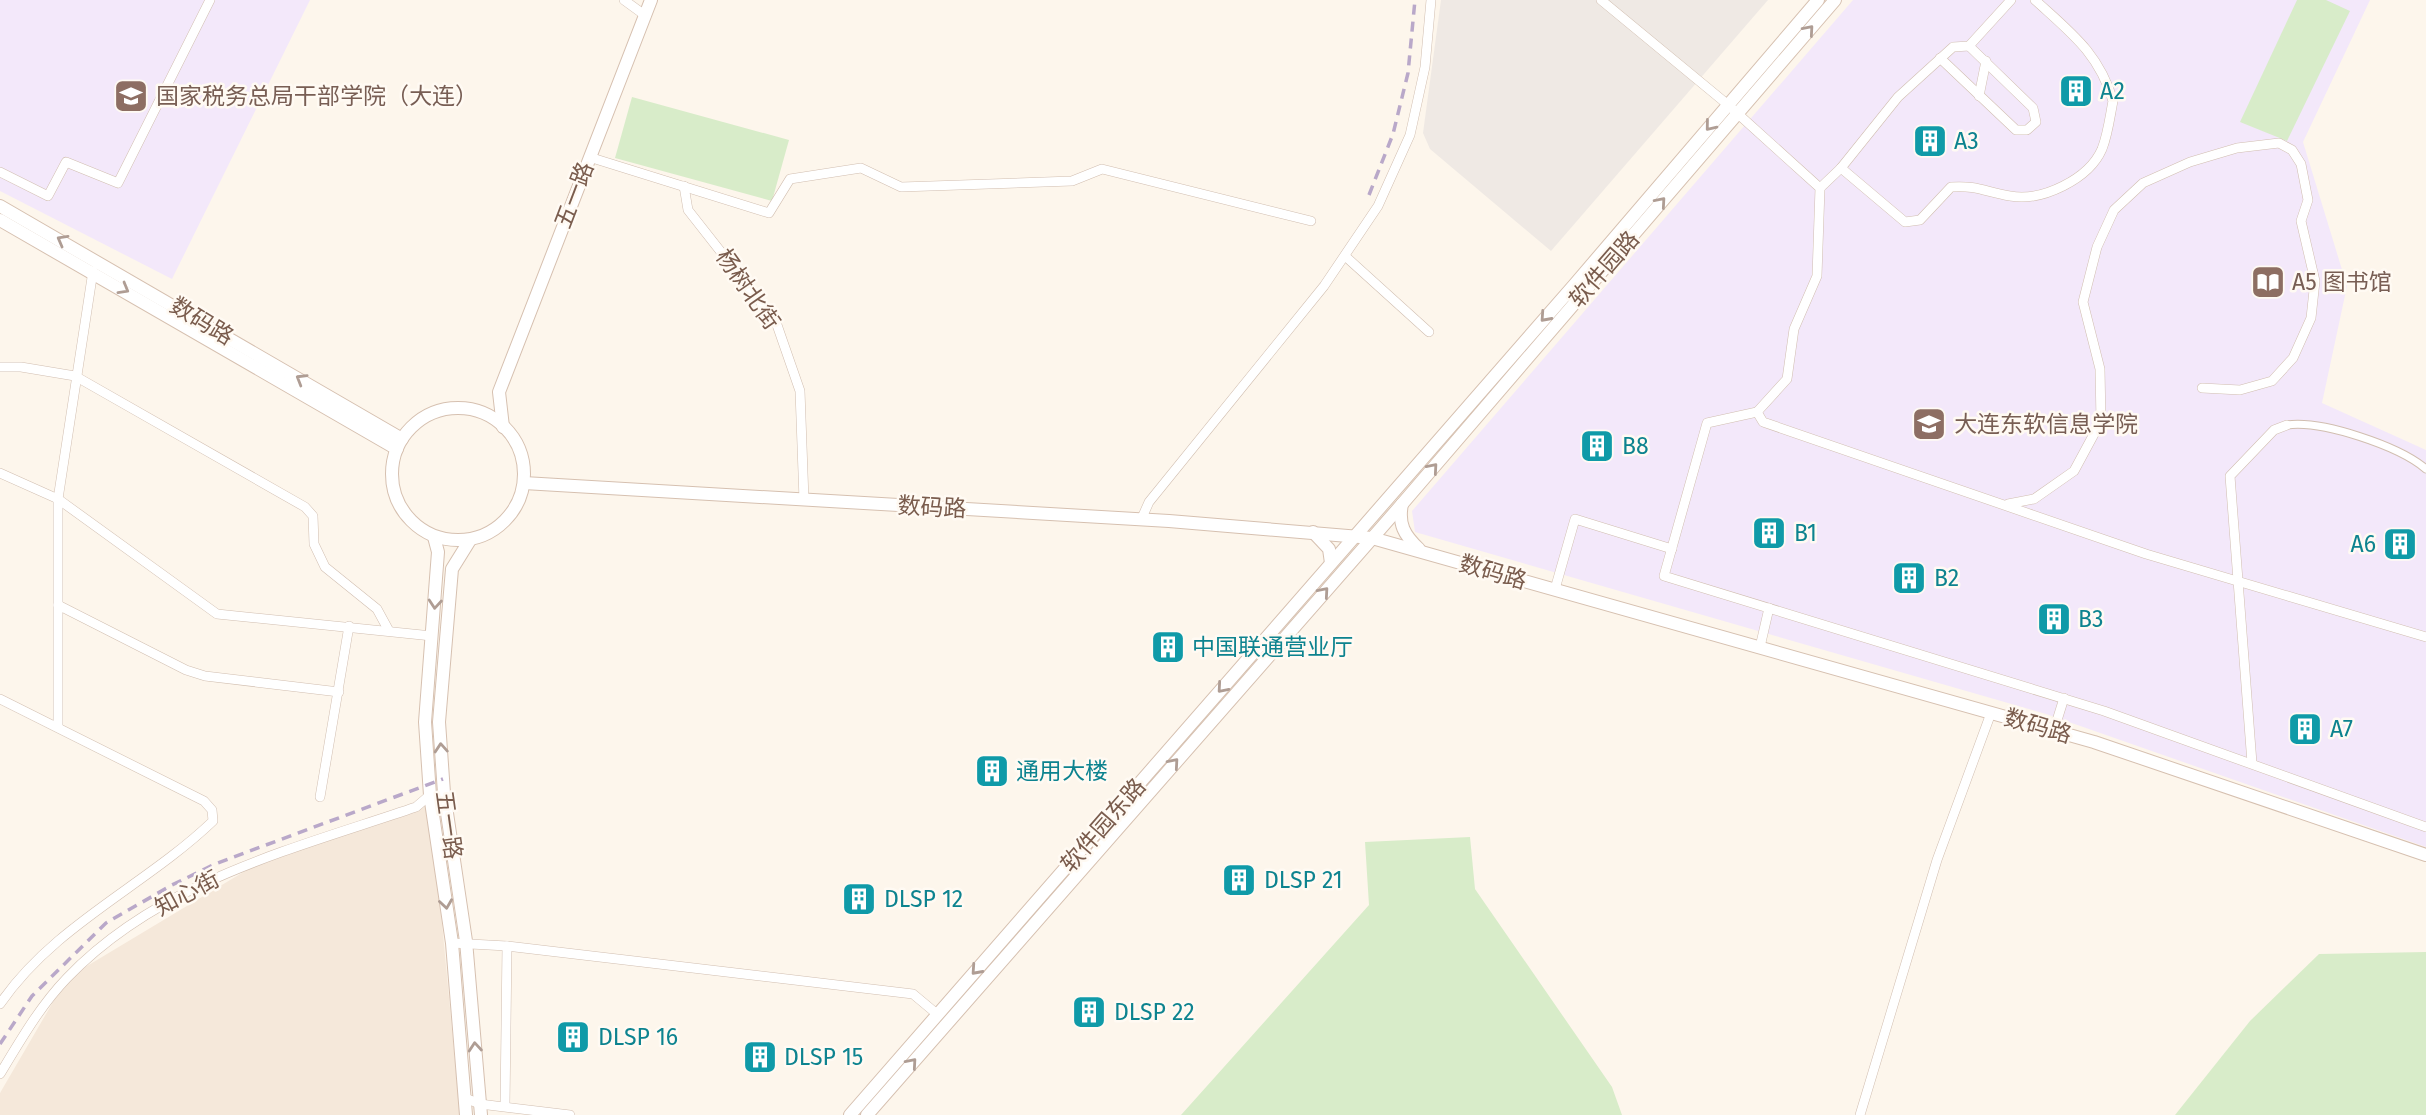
<svg xmlns="http://www.w3.org/2000/svg" width="2426" height="1115" font-family="'Fira Sans','Noto Sans SC',sans-serif">
<style>
.residential{fill:#f5e8da}
.industrial{fill:#efe9e4}
.education{fill:#f3e8fa}
.green{fill:#d8ecc9}
.lines{fill:none;stroke-linecap:round;stroke-linejoin:round}
.pedestrian-casing{stroke:#d1beb0;stroke-width:9}
.minor-casing{stroke:#d1beb0;stroke-width:10}
.secondary-casing{stroke:#d6c0b0;stroke-width:14}
.pedestrian{stroke:#fff;stroke-width:7}
.minor{stroke:#fff;stroke-width:9}
.secondary{stroke:#fff;stroke-width:12}
.rail{stroke:#b9a8c9;stroke-width:3.5;stroke-dasharray:10 7;stroke-linecap:butt}
.oneway{stroke:#af9d94}
.labels{text-anchor:middle;dominant-baseline:central;stroke-width:5;stroke-linejoin:round;paint-order:stroke}
.culture-label{font-size:23px;fill:#0d838f;stroke:#fffaf3;text-anchor:start}
.education-label{font-size:23px;fill:#785e54;stroke:#fffaf3;text-anchor:start}
.street-label{font-size:23px;fill:#7a5c4d;stroke:#fffaf3}
</style>
<rect width="100%" height="100%" fill="#fdf6ec"/>
<path class="residential" d="M430,795L460,1115H0V1093L67,978L265,859L416,807Z"/>
<path class="industrial" d="M1441,0H1768L1551,251L1430,149L1423,133Z"/>
<g class="education">
<path d="M0,0H310L172,279L0,191Z"/>
<path d="M1853,0H2370L2303,142L2347,286L2322,403L2426,450V847L2046,714L1415,532L1412,511Z"/>
</g>
<g class="green">
<path d="M2297,0H2326L2350,11L2287,141L2240,122Z"/>
<path d="M632,97L789,140L772,201L615,158Z"/>
<path d="M1470,837L1475,889L1612,1087L1622,1115H1181L1369,905L1365,842Z"/>
<path d="M2426,952V1115H2175L2250,1021L2319,954Z"/>
</g>
<g class="lines">
<g class="pedestrian-casing">
<path id="pedestrian" d="M2287,425C2322,420 2399,446 2426,469"/>
</g>
<g class="minor-casing">
<g id="minor">
<path d="M624,0L646,16"/>
<path d="M1601,0L1727,104L1820,188L1817,276L1794,329L1787,379L1757,412"/>
<path d="M1940,58L2016,130H2027L2036,122L2033,108L1969,46"/>
<path d="M1979,96L1986,61"/>
<path d="M589,157L769,213L790,179L861,168L901,187L1072,181L1102,169L1311,221"/>
<path d="M1841,168L1905,222L1920,220L1951,187C1976,185 1986,192 2010,196C2042,202 2089,179 2102,149C2108,134 2110,116 2113,101C2099,53 2070,32 2035,0"/>
<path d="M0,172L48,196L66,162L118,183L210,0"/>
<path d="M684,186L688,210L776,322L800,391L804,500"/>
<path d="M1820,188L1841,168L1898,97L1953,47L1969,46L2011,0"/>
<path d="M1345,256L1429,332"/>
<path d="M0,367H21L75,376L305,507L313,516L314,544L325,567L377,609L389,631"/>
<path d="M0,473L58,499L217,614L432,636"/>
<path d="M2008,504L2034,499L2074,471L2101,421L2100,369L2083,302L2097,247L2114,210L2143,183L2190,162L2237,148L2279,143L2292,150L2301,164L2308,200L2301,221L2315,281L2311,318L2293,358L2272,381L2240,390L2202,388"/>
<path d="M1141,520L1149,502L1324,286L1378,206L1410,135L1425,67L1431,0"/>
<path d="M1555,589L1575,519L1672,549"/>
<path d="M58,605L186,670L205,676L339,692"/>
<path d="M2426,637L2146,554L1763,422L1757,412L1707,423L1664,576L2104,711L2426,827"/>
<path d="M1760,647L1769,608"/>
<path d="M0,699L204,801L212,810L213,821C145,886 54,925 0,1004"/>
<path d="M58,726V499L93,271"/>
<path d="M2054,730L2064,698"/>
<path d="M2252,763L2230,476L2274,430L2287,425"/>
<path d="M320,797L349,626"/>
<path d="M452,943L507,946L913,994L937,1014"/>
<path d="M0,1074C20,1041 40,1006 67,978C160,881 293,849 416,807L430,795"/>
<path d="M465,1098L480,1104L570,1115"/>
<path d="M505,1106L507,946"/>
<path d="M1860,1115L1937,860L1991,713"/>
</g>
</g>
<g class="secondary-casing">
<g id="secondary">
<path d="M0,206L402,439"/>
<path d="M0,220L397,449"/>
<circle cx="458" cy="474" r="66"/>
<path d="M503,427L499,392L651,0"/>
<path d="M524,483L1169,521L1372,538L2094,742L2426,855"/>
<path d="M1402,504C1398,524 1404,535 1419,549"/>
<path d="M1313,532L1329,549L1331,563"/>
<path d="M434,537L438,552L425,722L430,795L452,943L466,1115"/>
<path d="M470,540L452,569L439,722L444,793L466,941L481,1115"/>
<path d="M850,1115L1575,284L1818,0"/>
<path d="M867,1115L1403,503L1835,0"/>
</g>
</g>
<use href="#pedestrian" class="pedestrian"/>
<use href="#minor" class="minor"/>
<use href="#secondary" class="secondary"/>
<g class="rail">
<path d="M1369,195L1393,134L1408,73L1415,0"/>
<path d="M0,1044L32,996L106,923L172,885L215,864L443,779"/>
</g>
</g>
<defs><path id="oneway-chevron" d="M-2-3.5L2.5 0L-2 3.5" fill="none" stroke-width="1.6" stroke-linecap="round" stroke-linejoin="round" transform="scale(1.75)"/></defs>
<g class="oneway">
<use href="#oneway-chevron" transform="translate(1809 30) rotate(-49)"/>
<use href="#oneway-chevron" transform="translate(1710 126) rotate(129)"/>
<use href="#oneway-chevron" transform="translate(1661 202) rotate(-49)"/>
<use href="#oneway-chevron" transform="translate(62 240) rotate(-151)"/>
<use href="#oneway-chevron" transform="translate(124 289) rotate(30)"/>
<use href="#oneway-chevron" transform="translate(1545 317) rotate(132)"/>
<use href="#oneway-chevron" transform="translate(301 379) rotate(-149)"/>
<use href="#oneway-chevron" transform="translate(1433 468) rotate(-49)"/>
<use href="#oneway-chevron" transform="translate(1324 592) rotate(-49)"/>
<use href="#oneway-chevron" transform="translate(435 604) rotate(95)"/>
<use href="#oneway-chevron" transform="translate(1222 688) rotate(131)"/>
<use href="#oneway-chevron" transform="translate(441 748) rotate(-94)"/>
<use href="#oneway-chevron" transform="translate(1174 763) rotate(-49)"/>
<use href="#oneway-chevron" transform="translate(446 904) rotate(82)"/>
<use href="#oneway-chevron" transform="translate(976 970) rotate(132)"/>
<use href="#oneway-chevron" transform="translate(475 1047) rotate(-95)"/>
<use href="#oneway-chevron" transform="translate(912 1063) rotate(-49)"/>
</g>
<defs>
<g id="building-square" transform="scale(1.75)"><rect x="-9" y="-9" width="18" height="18" rx="4" fill="#0f9aa8" stroke="#fffaf3"/><path d="M-4-6H4V6H1V3H-1V6H-4ZM-2.5-4.3h1.7v1.8h-1.7ZM.8-4.3h1.7v1.8H.8ZM-2.5-1h1.7V.8h-1.7ZM.8-1h1.7V.8H.8Z" fill="#fff"/></g>
<g id="school-square" transform="scale(1.75)"><rect x="-9" y="-9" width="18" height="18" rx="4" fill="#8d6e63" stroke="#fffaf3"/><path d="M0-5L7-2L0 1L-7-2ZM-4 1L0 2.5L4 1V4Q0 6-4 4Z" fill="#fff"/></g>
<g id="library-square" transform="scale(1.75)"><rect x="-9" y="-9" width="18" height="18" rx="4" fill="#8d6e63" stroke="#fffaf3"/><path d="M-6-4Q-3-5.5-.7-3.5V5Q-3 3-6 4ZM6-4Q3-5.5 .7-3.5V5Q3 3 6 4Z" fill="#fff"/></g>
<g id="university-square" transform="scale(1.75)"><rect x="-9" y="-9" width="18" height="18" rx="4" fill="#8d6e63" stroke="#fffaf3"/><path d="M0-5L7-2L0 1L-7-2ZM-4 1L0 2.5L4 1V4Q0 6-4 4Z" fill="#fff"/></g>
</defs>
<g fill-rule="evenodd">
<use href="#building-square" x="2076" y="91"/>
<use href="#school-square" x="131" y="96"/>
<use href="#building-square" x="1930" y="141"/>
<use href="#library-square" x="2268" y="282"/>
<use href="#university-square" x="1929" y="424"/>
<use href="#building-square" x="1597" y="446"/>
<use href="#building-square" x="1769" y="533"/>
<use href="#building-square" x="2400" y="544"/>
<use href="#building-square" x="1909" y="578"/>
<use href="#building-square" x="2054" y="619"/>
<use href="#building-square" x="1168" y="647"/>
<use href="#building-square" x="2305" y="729"/>
<use href="#building-square" x="992" y="771"/>
<use href="#building-square" x="1239" y="880"/>
<use href="#building-square" x="859" y="899"/>
<use href="#building-square" x="1089" y="1012"/>
<use href="#building-square" x="573" y="1037"/>
<use href="#building-square" x="760" y="1057"/>
</g>
<g class="labels">
<g class="culture-label">
<text x="2100" y="91">A2</text>
<text x="1954" y="141">A3</text>
<text x="1622" y="446">B8</text>
<text x="1794" y="533">B1</text>
<text x="2376" y="544" text-anchor="end">A6</text>
<text x="1934" y="578">B2</text>
<text x="2078" y="619">B3</text>
<text x="1192" y="647">中国联通营业厅</text>
<text x="2330" y="729">A7</text>
<text x="1016" y="771">通用大楼</text>
<text x="1264" y="880">DLSP 21</text>
<text x="884" y="899">DLSP 12</text>
<text x="1114" y="1012">DLSP 22</text>
<text x="598" y="1037">DLSP 16</text>
<text x="784" y="1057">DLSP 15</text>
</g>
<g class="education-label">
<text x="156" y="96">国家税务总局干部学院（大连）</text>
<text x="2292" y="282">A5 图书馆</text>
<text x="1954" y="424">大连东软信息学院</text>
</g>
<g class="street-label">
<text transform="translate(574 195) rotate(-69)">五一路</text>
<text transform="translate(1604 269) rotate(-49)">软件园路</text>
<text transform="translate(748 289) rotate(55)">杨树北街</text>
<text transform="translate(202 321) rotate(31)">数码路</text>
<text transform="translate(932 507) rotate(3)">数码路</text>
<text transform="translate(1493 572) rotate(16)">数码路</text>
<text transform="translate(2038 726) rotate(16)">数码路</text>
<text transform="translate(449 825) rotate(82)">五一路</text>
<text transform="translate(1103 825) rotate(-49)">软件园东路</text>
<text transform="translate(187 893) rotate(-28)">知心街</text>
</g>
</g>
</svg>
